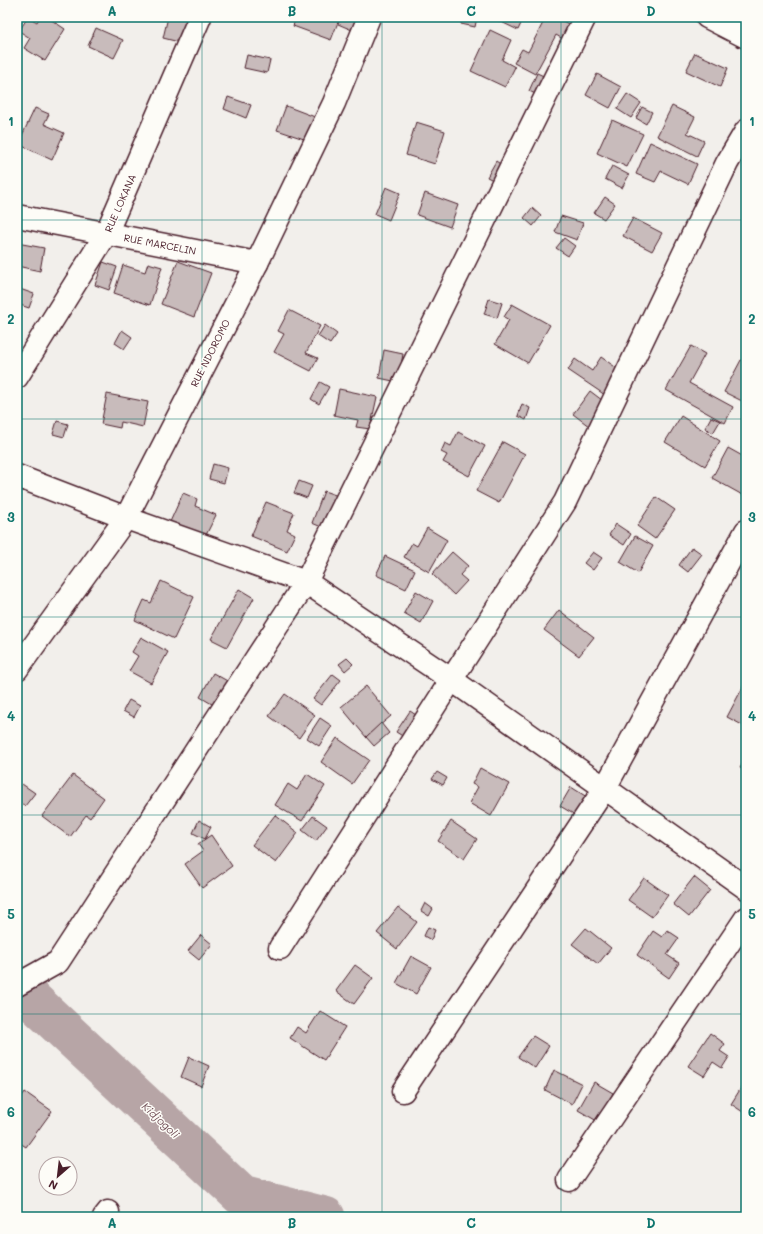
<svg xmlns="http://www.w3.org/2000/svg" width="763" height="1234" font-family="Mali,sans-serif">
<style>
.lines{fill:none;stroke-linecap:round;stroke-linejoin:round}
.river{stroke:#b7a5a6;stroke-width:41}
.building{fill:#c8bbbb;stroke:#4a1f2b}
.street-casing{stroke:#4a1f2b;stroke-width:25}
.secondary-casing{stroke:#4a1f2b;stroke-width:25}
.street{stroke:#fdfcf7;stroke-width:22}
.secondary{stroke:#fdfcf7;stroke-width:22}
.grid{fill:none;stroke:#0f766e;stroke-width:1;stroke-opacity:0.55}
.labels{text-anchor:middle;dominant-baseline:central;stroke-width:3;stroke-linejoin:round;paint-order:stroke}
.street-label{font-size:10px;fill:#4a1f2b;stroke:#fdfcf7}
.water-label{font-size:11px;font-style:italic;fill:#704e56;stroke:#fdfcf7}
.neatline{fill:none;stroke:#0f766e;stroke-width:1.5}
.grid-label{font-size:13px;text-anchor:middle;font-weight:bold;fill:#0f766e}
</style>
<rect width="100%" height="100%" fill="#f2efeb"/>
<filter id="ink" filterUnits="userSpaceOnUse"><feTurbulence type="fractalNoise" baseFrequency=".025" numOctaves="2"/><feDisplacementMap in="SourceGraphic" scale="8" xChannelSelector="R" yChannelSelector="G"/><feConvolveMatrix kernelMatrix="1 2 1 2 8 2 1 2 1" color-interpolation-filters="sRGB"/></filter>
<g filter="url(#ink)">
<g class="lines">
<path class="river" d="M17,986L242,1196L325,1217"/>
</g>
<g class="building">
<path d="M28,17L37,22L40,17H47L65,29L45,61L24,48L30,38L19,31Z"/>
<path d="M168,17H189L183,43L163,38Z"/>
<path d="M296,17H340L331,40L293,26Z"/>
<path d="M341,17H358L352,30L338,24Z"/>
<path d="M462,17H477L475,27L461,24Z"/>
<path d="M491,17H524L518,30Z"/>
<path d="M546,17H556L570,25L563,39L556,35L535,74L514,63L522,49L528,52Z"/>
<path d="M96,28L123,40L114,58L88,46Z"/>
<path d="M490,30L511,40L502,60L515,67L505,87L471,71Z"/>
<path d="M695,53L728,68L720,87L686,71Z"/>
<path d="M247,55L270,60L267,73L244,68Z"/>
<path d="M537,73L548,78L540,96L529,91Z"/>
<path d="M597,74L621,87L610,108L586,95Z"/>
<path d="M627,94L641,103L631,118L617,109Z"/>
<path d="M228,97L251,105L246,118L224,109Z"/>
<path d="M286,106L315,117L307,140L277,130Z"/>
<path d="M672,106L695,117L687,133L704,141L697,156L657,136Z"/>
<path d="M642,107L652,112L646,124L636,118Z"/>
<path d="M35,108L49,114L44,124L64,133L52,160L18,144Z"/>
<path d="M612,120L643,134L627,167L597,153Z"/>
<path d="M416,122L445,131L435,164L406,155Z"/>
<path d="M650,142L697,164L688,184L661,171L655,182L636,174Z"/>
<path d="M496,161L503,166L495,181L487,177Z"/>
<path d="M612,166L629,175L622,188L605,179Z"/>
<path d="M386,187L400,193L389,220L375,214Z"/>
<path d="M425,193L458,205L450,227L417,215Z"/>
<path d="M605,197L615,204L604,219L594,213Z"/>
<path d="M532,208L541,216L533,226L524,218Z"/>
<path d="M561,216L583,223L577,240L555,232Z"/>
<path d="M633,218L662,233L652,251L623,236Z"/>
<path d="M564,238L575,246L568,256L556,248Z"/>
<path d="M17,243L44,248L40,271L17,266Z"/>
<path d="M178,261L211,273L194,317L161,304Z"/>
<path d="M103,262L117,267L109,290L95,285Z"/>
<path d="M148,263L162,267L150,305L114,293L123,265L145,272Z"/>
<path d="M17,288L34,294L29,308L17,304Z"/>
<path d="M489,299L502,303L497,318L484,314Z"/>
<path d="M512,304L550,325L528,363L495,344L509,320L504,317Z"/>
<path d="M289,310L320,326L306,353L318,358L311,371L274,352L284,334L278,331Z"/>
<path d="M325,325L337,334L330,344L318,336Z"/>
<path d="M122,330L132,337L124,349L115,343Z"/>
<path d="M691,346L705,354L689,383L733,407L725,423L666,390Z"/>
<path d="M384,350L403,354L398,382L379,378Z"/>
<path d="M601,357L621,371L605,395L568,370L575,359L592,371Z"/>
<path d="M741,360L746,362V403L724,392Z"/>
<path d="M320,382L329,387L319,404L311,399Z"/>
<path d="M339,389L377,397L370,429L356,427L358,420L334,415Z"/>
<path d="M590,391L619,413L602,436L573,414Z"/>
<path d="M107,394L148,402L143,427L121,422L120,428L101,424Z"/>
<path d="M522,404L530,408L526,420L518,416Z"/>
<path d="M681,416L720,441L705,466L665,442Z"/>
<path d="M711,417L720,421L713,433L705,428Z"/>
<path d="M57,421L68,424L64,437L53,434Z"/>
<path d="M458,432L485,446L469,476L443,462L447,455L441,452L445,443L451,446Z"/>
<path d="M503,442L525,454L499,503L476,491Z"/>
<path d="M746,442V451L742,449Z"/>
<path d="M728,448L746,458V497L712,478Z"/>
<path d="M213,464L228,468L224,483L209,479Z"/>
<path d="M299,481L312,486L307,498L294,493Z"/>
<path d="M324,491L344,498L331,531L312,523Z"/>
<path d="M183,493L197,499L195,506L216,515L205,537L170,522Z"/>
<path d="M656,497L675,510L655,539L637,526Z"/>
<path d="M266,502L294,513L287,530L295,534L287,551L251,536Z"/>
<path d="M616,524L631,534L624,545L609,535Z"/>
<path d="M427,528L447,540L429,572L404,557L412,543L417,546Z"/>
<path d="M635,536L653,546L638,573L620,562Z"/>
<path d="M692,547L702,554L688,572L679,565Z"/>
<path d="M452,552L468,566L460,575L467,581L454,595L432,574Z"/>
<path d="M593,552L602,558L593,570L584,563Z"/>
<path d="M385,556L415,570L406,589L376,575Z"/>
<path d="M161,581L194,597L174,639L135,620L144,600L151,603Z"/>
<path d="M239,589L254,598L227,647L211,639Z"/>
<path d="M416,591L433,601L421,623L404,613Z"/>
<path d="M559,610L594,637L579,656L544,630Z"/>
<path d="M141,637L168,652L151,683L129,671L138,656L132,652Z"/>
<path d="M347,658L353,664L345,671L339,664Z"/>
<path d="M213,673L231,683L217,707L200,697Z"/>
<path d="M333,674L341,680L321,705L313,699Z"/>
<path d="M745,683L746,684V727L727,717Z"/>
<path d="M366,686L391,716L366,737L341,707Z"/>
<path d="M285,694L315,715L299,738L269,716Z"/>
<path d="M129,700L140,706L134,717L123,711Z"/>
<path d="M410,711L425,721L412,742L396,732Z"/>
<path d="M320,718L332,726L319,746L307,738Z"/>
<path d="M381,723L389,733L374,746L366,737Z"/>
<path d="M337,738L369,760L352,784L321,762Z"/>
<path d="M746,758V771L740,768Z"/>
<path d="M480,768L509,784L491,816L469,803L478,787L472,784Z"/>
<path d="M437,772L447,778L443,785L432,779Z"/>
<path d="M307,774L325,786L302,821L275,805L288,784L297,790Z"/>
<path d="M73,775L104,798L90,818L86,815L70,837L42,816Z"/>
<path d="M22,784L35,793L25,806L17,800V792Z"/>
<path d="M571,787L598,804L587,822L560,806Z"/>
<path d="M275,815L298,833L276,863L252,845Z"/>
<path d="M313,816L327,826L316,841L302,830Z"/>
<path d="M199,820L211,827L205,839L193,833Z"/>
<path d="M451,821L477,839L464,859L438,841Z"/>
<path d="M211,835L232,866L202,888L185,864L203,851L198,844Z"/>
<path d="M694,877L710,890L689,917L673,904Z"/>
<path d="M644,878L668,895L652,917L628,900Z"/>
<path d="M425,903L433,909L429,916L421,911Z"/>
<path d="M398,907L417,922L397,949L377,933Z"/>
<path d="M428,927L435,930L431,940L424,936Z"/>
<path d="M586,928L611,948L598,964L572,944Z"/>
<path d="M667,930L679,938L667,955L679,963L669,978L637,955L653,931L662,937Z"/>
<path d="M201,935L212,944L199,960L188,951Z"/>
<path d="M411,956L431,967L416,994L396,983Z"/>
<path d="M355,965L373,978L354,1004L336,991Z"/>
<path d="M320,1011L345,1027L324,1060L290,1038L297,1027L306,1033Z"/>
<path d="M710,1033L725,1044L720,1051L729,1057L722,1068L713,1062L704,1076L688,1066Z"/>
<path d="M533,1036L549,1046L535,1068L518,1057Z"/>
<path d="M189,1057L209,1066L201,1086L181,1077Z"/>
<path d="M554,1070L582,1084L572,1104L545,1090Z"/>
<path d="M746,1080V1114L731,1104Z"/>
<path d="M594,1082L613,1093L597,1121L578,1110Z"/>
<path d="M25,1092L52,1111L26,1147L17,1141V1103Z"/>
</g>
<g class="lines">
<g class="street-casing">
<g id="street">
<path d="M17,216L257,263"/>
<path d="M17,377L106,234L200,17"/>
<path d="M17,476L126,518L306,582L452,680L746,888"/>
<path d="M280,948L565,502L727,163L746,131"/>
<path d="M17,985L58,962L306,582L585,17"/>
<path d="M403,1091L605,788L746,531"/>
<path d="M569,1180L746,918"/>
<path d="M104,1217L108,1212"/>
</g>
</g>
<g class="secondary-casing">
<g id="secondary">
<path d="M707,17L746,37"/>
<path d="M17,669L126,518L257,263L334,103L369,17"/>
</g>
</g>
<use href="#street" class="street"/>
<use href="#secondary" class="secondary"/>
</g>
</g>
<path class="grid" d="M202,17V1217M382,17V1217M561,17V1217M17,220H746M17,419H746M17,617H746M17,815H746M17,1014H746"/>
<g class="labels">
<g class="street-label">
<text transform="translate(120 203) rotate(-66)">RUE LOKANA</text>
<text transform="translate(160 244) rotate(11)">RUE MARCELIN</text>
<text transform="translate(210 353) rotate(-63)">RUE NDOROMO</text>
</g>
<g class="water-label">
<text transform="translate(161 1120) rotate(43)">Kidjogoli</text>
</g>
</g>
<rect width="763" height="1234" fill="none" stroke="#fdfcf7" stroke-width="44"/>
<g transform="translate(58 1176) rotate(208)"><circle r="19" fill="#fdfcf7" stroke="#b5a4a5"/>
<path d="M0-3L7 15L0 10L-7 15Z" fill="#4a1f2b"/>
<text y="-6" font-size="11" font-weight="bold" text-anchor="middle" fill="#4a1f2b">N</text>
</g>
<rect x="22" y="22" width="719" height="1190" class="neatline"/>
<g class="grid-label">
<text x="112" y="16">A</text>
<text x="292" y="16">B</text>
<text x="471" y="16">C</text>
<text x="651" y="16">D</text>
<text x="11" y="126">1</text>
<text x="752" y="126">1</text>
<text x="11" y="324">2</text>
<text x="752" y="324">2</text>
<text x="11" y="522">3</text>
<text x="752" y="522">3</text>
<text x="11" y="721">4</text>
<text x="752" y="721">4</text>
<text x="11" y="919">5</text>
<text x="752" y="919">5</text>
<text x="11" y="1117">6</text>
<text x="752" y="1117">6</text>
<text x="112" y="1228">A</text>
<text x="292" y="1228">B</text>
<text x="471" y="1228">C</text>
<text x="651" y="1228">D</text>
</g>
</svg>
